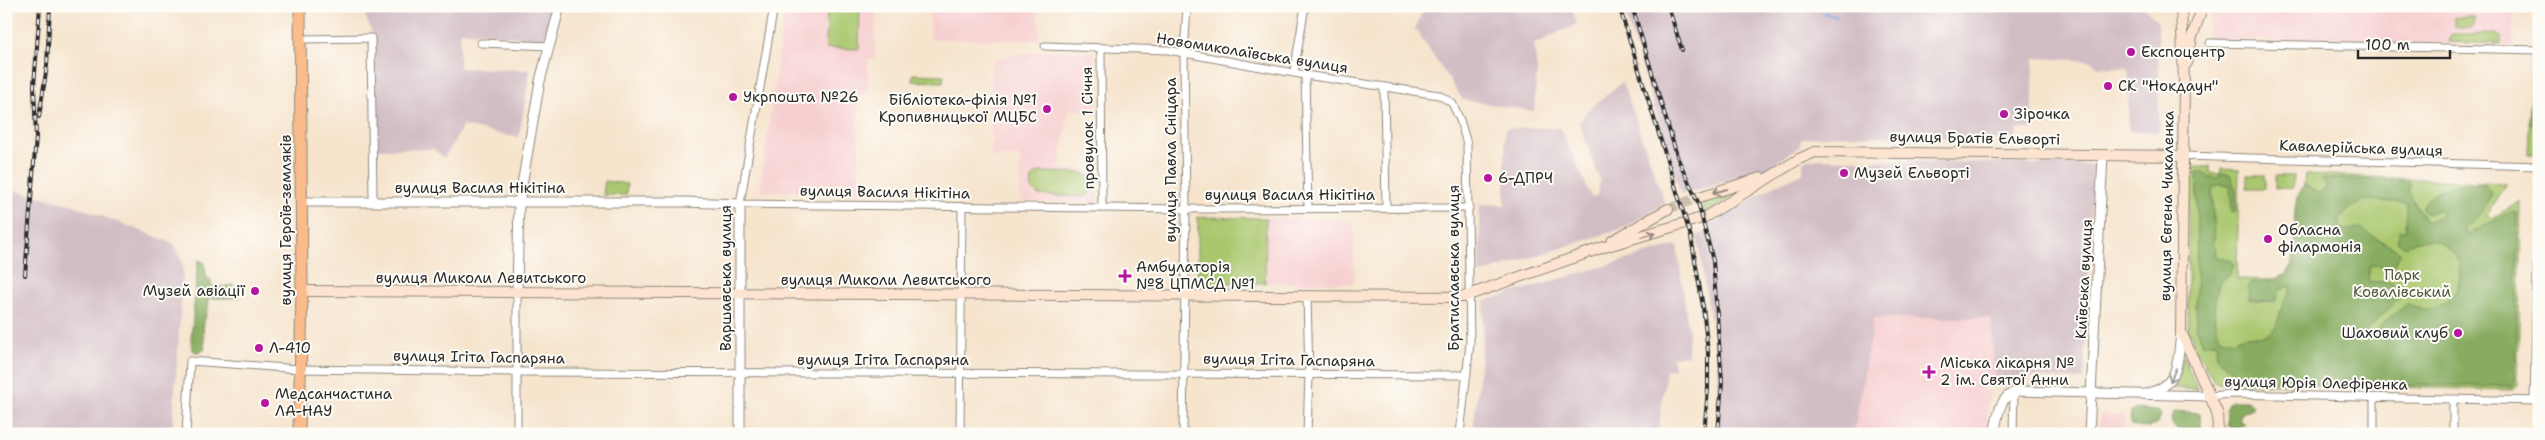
<svg xmlns="http://www.w3.org/2000/svg" width="2545" height="440" font-family="'Shantell Sans',sans-serif">
<style>
.built{fill:#f7cfd0}
.industrial{fill:#d2bdc5}
.green{fill:#aac76e;stroke:#6a794c}
.forest{fill:#87ac61;stroke:#596c46;fill-rule:evenodd}
.lines{fill:none;stroke-linecap:round;stroke-linejoin:round}
.stream{stroke:#78a9e3;stroke-width:2}
.secondary-tunnel{stroke:#cdbfad;stroke-width:10;stroke-dasharray:10 5;stroke-linecap:butt}
.minor-casing{stroke:#90887c;stroke-width:9}
.tertiary-casing{stroke:#90887c;stroke-width:11}
.secondary-casing{stroke:#90887c;stroke-width:12}
.primary-casing{stroke:#90887c;stroke-width:13}
.minor{stroke:#fff;stroke-width:7}
.tertiary{stroke:#fff;stroke-width:9}
.secondary{stroke:#fde4d0;stroke-width:10}
.primary{stroke:#f9bc8a;stroke-width:11}
.rail-casing{stroke:#2b2b2b;stroke-width:4}
.rail{stroke:#fdfcf7;stroke-width:2;stroke-dasharray:5.5;stroke-linecap:butt}
.oneway{stroke:#94887e}
.oneway2{stroke:#a0a0a0}
.poi-dot{fill:#b5179e;stroke:#fdfcf7;stroke-width:2}
.labels{text-anchor:middle;dominant-baseline:central;stroke-width:4;stroke-linejoin:round;paint-order:stroke}
.poi-label{font-size:15px;fill:#2b2b2b;stroke:#fdfcf7;text-anchor:start}
.street-label{font-size:15px;fill:#2b2b2b;stroke:#fdfcf7}
.park-label{font-size:15px;fill:#515a3f;stroke:#fdfcf7}
</style>
<rect width="100%" height="100%" fill="#fdfcf7"/>
<filter id="ink" filterUnits="userSpaceOnUse"><feTurbulence type="fractalNoise" baseFrequency=".02" numOctaves="2"/><feDisplacementMap in="SourceGraphic" scale="10" xChannelSelector="R" yChannelSelector="G"/><feConvolveMatrix kernelMatrix="1 2 1 2 8 2 1 2 1" color-interpolation-filters="sRGB"/></filter>
<filter id="wash" filterUnits="userSpaceOnUse"><feTurbulence type="fractalNoise" baseFrequency=".0096" numOctaves="4" result="noise"/><feDisplacementMap in="SourceGraphic" scale="20" xChannelSelector="R" yChannelSelector="G"/><feGaussianBlur stdDeviation="1.12" result="paint"/><feColorMatrix in="noise" values="0 0 0 0 0 0 0 0 0 0 0 0 0 0 0 0 0 1.4 0 .05"/><feComposite in="paint" operator="in"/></filter>
<g filter="url(#wash)">
<rect width="100%" height="100%" fill="#f6e4cd"/>
<g class="built">
<path d="M785,6H876L875,59H868V91L858,97L859,192L760,191Z"/>
<path d="M929,6H1037L1040,40L931,39Z"/>
<path d="M2213,6H2513L2514,45L2205,39Z"/>
<path d="M1045,50L1094,52L1096,113L1069,109L1059,169L1097,171L1098,204L1020,201V157H991V66L994,59Z"/>
<path d="M1266,218L1354,220V283H1265Z"/>
<path d="M1872,318H1991L1994,378H1982L1983,391H1990L1986,434H1854Z"/>
<path d="M2100,414L2125,415L2124,434H2099Z"/>
</g>
<g class="industrial">
<path d="M361,6L552,7L545,40L460,31L459,68L530,70L519,138L463,126L444,158L433,149H377L374,37Z"/>
<path d="M1425,6H1571L1577,24L1534,44L1537,70L1534,111L1463,100L1415,29Z"/>
<path d="M1623,6H2143L2158,23L2159,132H2132L2128,129L2129,73L2127,68L2098,67L2092,61L2034,58L2032,129H2017L2016,140L1836,135L1804,138L1800,141V146L1762,172L1681,194Z"/>
<path d="M1622,82L1665,203L1624,228L1479,274L1480,204L1505,205V128H1560L1592,198L1598,194L1600,180L1579,122L1587,111Z"/>
<path d="M1808,159L2093,165L2084,380L2021,376L1994,378L1991,318H1873L1854,434H1717V359L1697,236L1709,230L1707,225L1720,221V217L1778,184L1803,173V162Z"/>
<path d="M6,188L73,205L173,243L182,261L183,272L172,434H6Z"/>
<path d="M1677,245L1689,335L1688,355L1673,357L1674,369L1666,370L1658,434H1473L1483,336L1484,301Z"/>
</g>
<g class="green">
<path d="M827,6H860L859,49L826,48Z"/>
<path d="M2454,17H2475L2472,27H2454Z"/>
<path d="M2453,34H2496L2501,37V44L2449,42L2450,36Z"/>
<path d="M2532,57H2539V154H2528Z"/>
<path d="M913,74L944,75L943,82L912,81Z"/>
<path d="M2188,167H2210V173L2220,174L2221,168L2239,169L2237,279L2293,280L2305,174L2506,183L2488,214L2492,218L2521,201L2518,385L2513,390L2215,383L2192,343V334H2188Z"/>
<path d="M1041,172L1083,173L1090,178L1092,189L1088,195L1083,197L1038,195L1032,189C1030,181 1032,174 1041,172Z"/>
<rect x="2247" y="175" width="18" height="13"/>
<path d="M2275,176H2293V189L2275,188Z"/>
<path d="M605,181L627,184L626,195H603Z"/>
<path d="M1743,188L1744,190L1704,214L1700,200Z"/>
<path d="M1198,217L1266,218L1265,283H1198Z"/>
<path d="M2183,355L2196,386L2197,390L2173,388L2179,377Z"/>
</g>
<g class="forest">
<path d="M2536,56L2539,57V124L2533,125L2529,122C2529,102 2535,81 2531,62Z"/>
<path d="M2197,172H2204L2207,176L2219,178L2221,173L2230,174L2236,190V212H2232L2230,186L2221,185L2214,188L2212,194L2215,257L2217,259H2231L2234,263L2230,274L2219,282C2214,302 2211,321 2221,338L2234,341C2250,330 2261,341 2271,332C2281,324 2278,304 2290,293L2291,285L2279,291L2276,301L2258,302L2249,299L2248,288L2252,282H2268L2286,274C2288,270 2292,265 2293,260C2299,238 2287,203 2305,185L2318,193L2325,190L2326,185L2321,180L2324,178L2408,181L2411,183L2408,191L2426,222L2442,215L2440,209L2429,214L2425,213L2422,207C2437,183 2459,184 2484,184L2491,193L2487,206L2464,230L2467,235L2512,211L2518,213L2515,381L2512,386L2341,385L2237,379L2217,356L2216,342L2203,345L2196,326ZM2366,200L2407,203L2406,231H2400L2397,241L2406,246C2416,240 2428,238 2440,243C2483,263 2450,328 2407,303L2359,346L2356,341L2401,297L2393,283L2368,281L2370,265L2393,267L2400,252L2361,229L2345,230L2340,226L2339,219C2347,210 2355,204 2366,200Z"/>
<path d="M198,260L204,262L207,279H210L213,288L233,285L241,291L239,298H208C210,307 207,310 205,319C202,328 204,339 205,349L199,353L192,350L191,339Z"/>
<path d="M2233,401H2248L2253,405L2251,409L2242,413L2239,419L2244,425L2234,428L2228,426L2226,409L2228,403Z"/>
<path d="M2137,409L2158,411L2160,414L2157,424C2149,429 2138,429 2130,424L2131,411Z"/>
<path d="M2175,411L2200,413L2202,434L2176,429L2172,424L2171,417Z"/>
</g>
<g class="lines">
<path class="stream" d="M1823,13L1837,16"/>
</g>
</g>
<g filter="url(#ink)">
<g class="lines">
<path class="secondary-tunnel" d="M1668,209L1699,197"/>
<g class="minor-casing">
<g id="minor">
<path d="M774,6L740,204L1186,209L1469,208"/>
<path d="M300,39L371,38L373,201"/>
<path d="M481,43L549,46"/>
<path d="M2210,43L2539,50"/>
<path d="M1045,46L1168,50L1305,75L1439,95L1452,103L1460,120L1467,144L1470,343L1460,434"/>
<path d="M1101,48L1102,208"/>
<path d="M1294,72L1305,6"/>
<path d="M1305,75L1308,208"/>
<path d="M1384,88L1386,208"/>
<path d="M2182,156L2539,166"/>
<path d="M1307,297L1309,374L1307,434"/>
<path d="M2210,396L2230,394L2539,401"/>
<path d="M2374,398V434"/>
<path d="M2534,401L2539,193"/>
<path d="M186,434L190,361L299,369L517,372L1467,375"/>
<path d="M517,434V293"/>
<path d="M960,434L962,207"/>
<path d="M1183,434L1186,209L1184,54L1187,6"/>
<path d="M2013,434L2014,392"/>
<path d="M2453,434V399"/>
</g>
</g>
<g class="tertiary-casing">
<g id="tertiary">
<path d="M301,202H684L740,204V434"/>
<path d="M517,293L519,202L540,81L560,6"/>
<path d="M2148,393C2180,386 2178,359 2181,332"/>
<path d="M1994,434C1998,417 1998,397 2017,391L2210,396"/>
<path d="M2089,434L2103,156"/>
</g>
</g>
<g class="secondary-casing">
<g id="secondary">
<path d="M2181,6L2184,81L2181,332L2217,412L2218,434"/>
<path d="M2187,63L2192,37L2203,6"/>
<path d="M1699,197L1761,178"/>
<path d="M1612,241L1668,209"/>
<path d="M302,291L1463,297L1601,248L1705,217L1799,159L1815,152L2182,156"/>
</g>
</g>
<g class="primary-casing">
<path id="primary" d="M299,434L302,291L300,6"/>
</g>
<use href="#minor" class="minor"/>
<use href="#tertiary" class="tertiary"/>
<use href="#secondary" class="secondary"/>
<use href="#primary" class="primary"/>
<g class="rail-casing">
<g id="rail">
<path d="M1619,6L1691,237L1703,307L1708,352V389L1704,434"/>
<path d="M1632,6L1678,159L1698,202L1713,261L1722,382L1718,434"/>
<path d="M1668,6L1682,50"/>
<path d="M39,117L47,66L50,6"/>
<path d="M25,275L36,137L34,86L40,6"/>
</g>
</g>
<use href="#rail" class="rail"/>
</g>
<defs><path id="oneway-shaft" d="M-6 0H5M1.5-3L5.5 0L1.5 3" fill="none" stroke-width="1.6" stroke-linecap="round" stroke-linejoin="round" transform="scale(1.25)"/></defs>
<g class="oneway">
<use href="#oneway-shaft" transform="translate(1720 191) rotate(164)"/>
<use href="#oneway-shaft" transform="translate(1648 235) rotate(-17)"/>
</g>
<use class="oneway2" href="#oneway-shaft" transform="translate(2173 375) rotate(114)"/>
</g>
<g class="poi-dot">
<circle cx="2131" cy="52" r="5"/>
<circle cx="2108" cy="86" r="5"/>
<circle cx="733" cy="97" r="5"/>
<circle cx="1047" cy="109" r="5"/>
<circle cx="2004" cy="114" r="5"/>
<circle cx="1844" cy="173" r="5"/>
<circle cx="1488" cy="178" r="5"/>
<circle cx="2268" cy="239" r="5"/>
<path d="M1122.5 268.5h5v5h5v5h-5v5h-5v-5h-5v-5h5z"/>
<circle cx="255" cy="291" r="5"/>
<circle cx="2458" cy="333" r="5"/>
<circle cx="259" cy="348" r="5"/>
<path d="M1926.5 364.5h5v5h5v5h-5v5h-5v-5h-5v-5h5z"/>
<circle cx="265" cy="403" r="5"/>
</g>
<g class="labels">
<g class="poi-label">
<text x="2141" y="52">Експоцентр</text>
<text x="2118" y="86">СК "Нокдаун"</text>
<text x="743" y="97">Укрпошта №26</text>
<text x="1037" y="100" text-anchor="end">Бібліотека-філія №1<tspan x="1037" dy="17">Кропивницької МЦБС</tspan></text>
<text x="2014" y="114">Зірочка</text>
<text x="1854" y="173">Музей Ельворті</text>
<text x="1498" y="178">6-ДПРЧ</text>
<text x="2278" y="230">Обласна<tspan x="2278" dy="17">філармонія</tspan></text>
<text x="1136" y="267">Амбулаторія<tspan x="1136" dy="17">№8 ЦПМСД №1</tspan></text>
<text x="245" y="291" text-anchor="end">Музей авіації</text>
<text x="2448" y="333" text-anchor="end">Шаховий клуб</text>
<text x="269" y="348">Л-410</text>
<text x="1940" y="363">Міська лікарня №<tspan x="1940" dy="17">2 ім. Святої Анни</tspan></text>
<text x="275" y="394">Медсанчастина<tspan x="275" dy="17">ЛА-НАУ</tspan></text>
</g>
<g class="street-label">
<text transform="translate(1252 53) rotate(9)">Новомиколаївська вулиця</text>
<text transform="translate(1088 128) rotate(-91)">провулок 1 Січня</text>
<text transform="translate(1975 138) rotate(1)">вулиця Братів Ельворті</text>
<text transform="translate(2361 148) rotate(2)">Кавалерійська вулиця</text>
<text transform="translate(1171 160) rotate(-90)">вулиця Павла Сніцара</text>
<text x="480" y="188">вулиця Василя Нікітіна</text>
<text transform="translate(885 192) rotate(1)">вулиця Василя Нікітіна</text>
<text x="1290" y="195">вулиця Василя Нікітіна</text>
<text transform="translate(2167 206) rotate(-89)">вулиця Євгена Чикаленка</text>
<text transform="translate(286 220) rotate(-90)">вулиця Героїв-земляків</text>
<text transform="translate(1454 268) rotate(-90)">Братиславська вулиця</text>
<text x="481" y="278">вулиця Миколи Левитського</text>
<text transform="translate(726 278) rotate(-90)">Варшавська вулиця</text>
<text transform="translate(2084 279) rotate(-87)">Київська вулиця</text>
<text x="886" y="280">вулиця Миколи Левитського</text>
<text transform="translate(479 357) rotate(1)">вулиця Ігіта Гаспаряна</text>
<text x="883" y="360">вулиця Ігіта Гаспаряна</text>
<text transform="translate(1289 360) rotate(1)">вулиця Ігіта Гаспаряна</text>
<text transform="translate(2316 383) rotate(1)">вулиця Юрія Олефіренка</text>
</g>
<g class="park-label">
<text x="2402" y="275">Парк<tspan x="2402" dy="17">Ковалівський</tspan></text>
</g>
</g>
<rect width="2545" height="440" fill="none" stroke="#fdfcf7" stroke-width="25"/>
<path d="M2358 50v8h92v-8" fill="none" stroke="#2b2b2b" stroke-width="2.5"/>
<text x="2365" y="50" font-size="15" fill="#2b2b2b" stroke="#fdfcf7" stroke-width="4" paint-order="stroke">100 m</text>
</svg>
